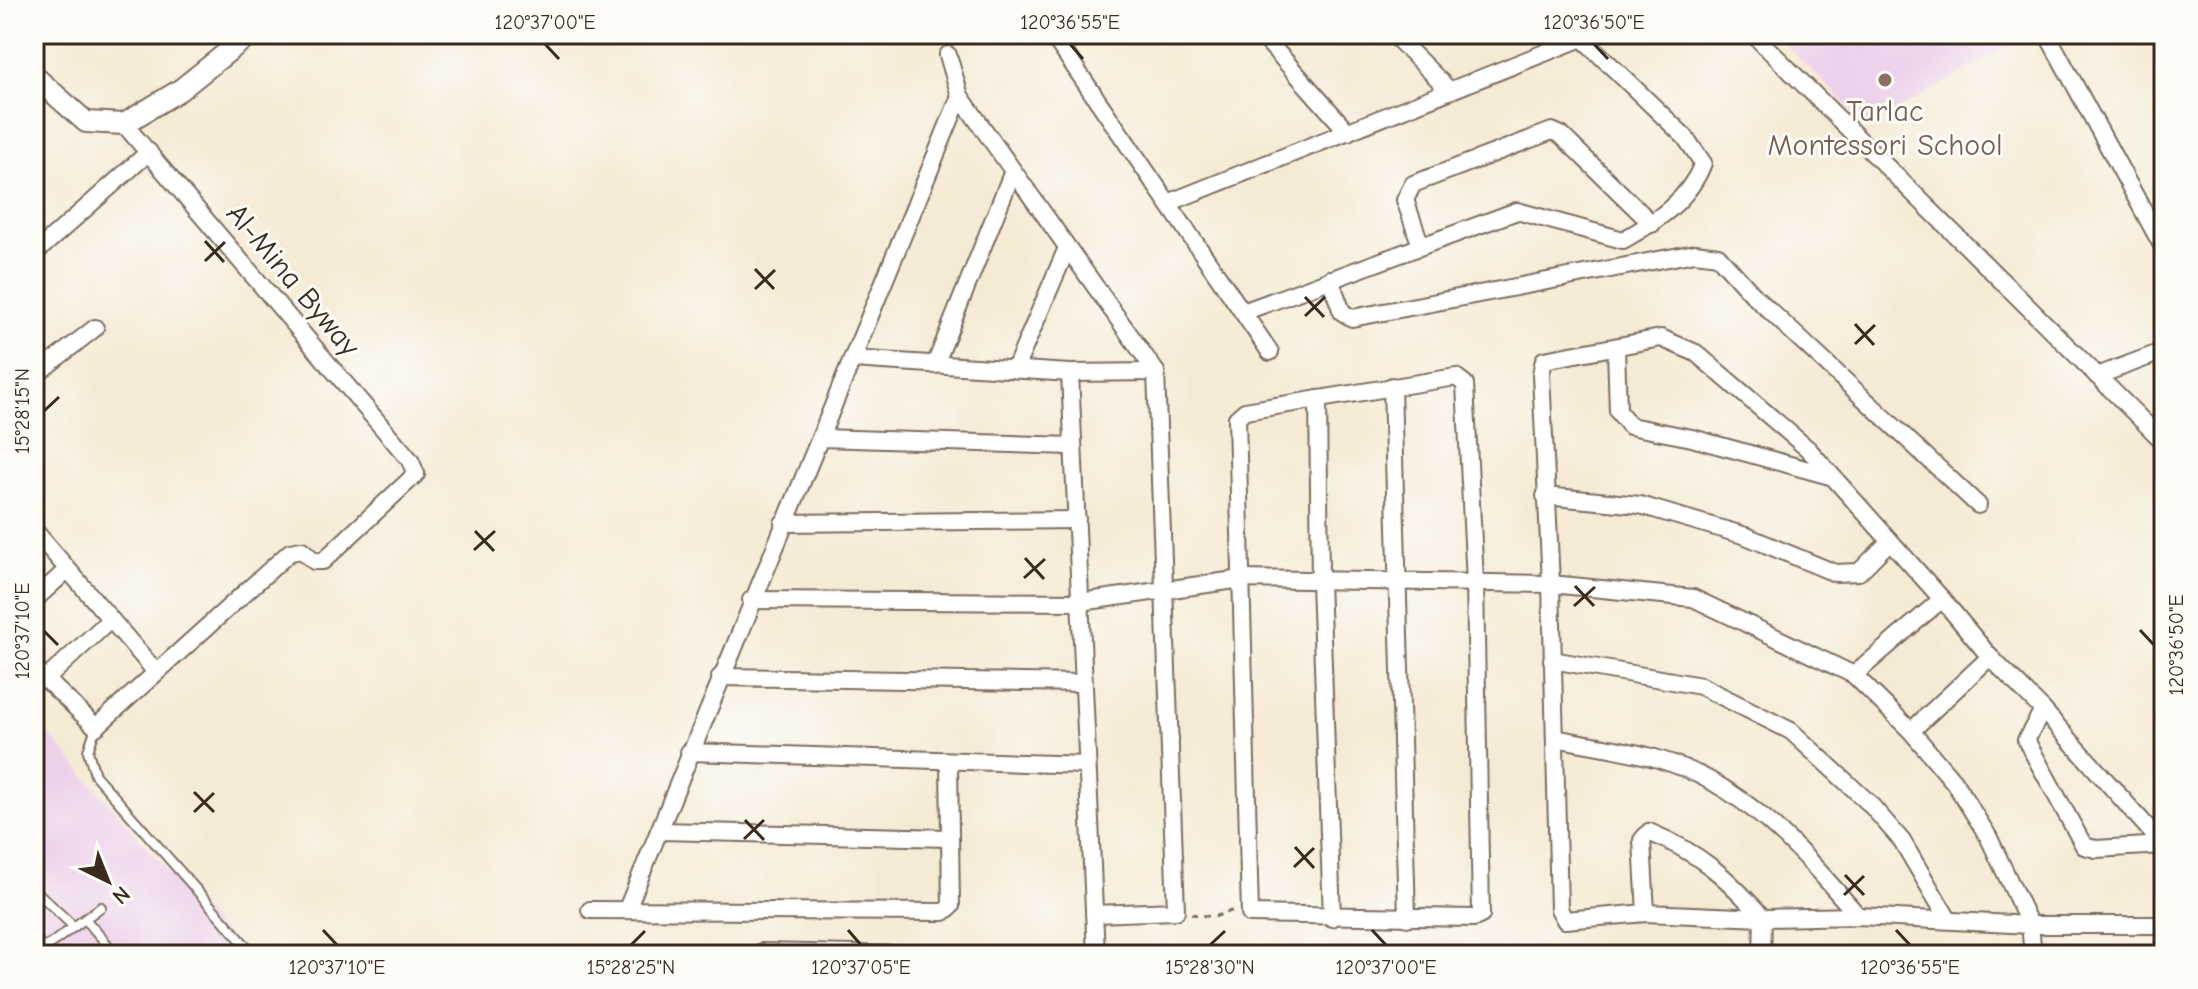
<svg xmlns="http://www.w3.org/2000/svg" width="2198" height="989" font-family="'Comic Neue',sans-serif">
<style>
.built{fill:#ecd1eb}
.lines{fill:none;stroke-linecap:round;stroke-linejoin:round}
.service-casing{stroke:#7c6d5e;stroke-width:12}
.minor-casing{stroke:#7c6d5e;stroke-width:20}
.tertiary-casing{stroke:#7c6d5e;stroke-width:24}
.path{stroke:#7c6d5e;stroke-width:3;stroke-dasharray:6 6;stroke-linecap:butt}
.service{stroke:#fff;stroke-width:8}
.minor{stroke:#fff;stroke-width:16}
.tertiary{stroke:#fff;stroke-width:20}
.ticks{fill:none;stroke:#3b2a1e;stroke-width:3}
.education-dot{fill:#8d6e63;stroke:#fdfcf7;stroke-width:3}
.labels{text-anchor:middle;dominant-baseline:central;stroke-width:6;stroke-linejoin:round;paint-order:stroke}
.education-label{font-size:30px;fill:#785e54;stroke:#fdfcf7}
.street-label{font-size:30px;fill:#3b2a1e;stroke:#fdfcf7}
.neatline{fill:none;stroke:#3b2a1e;stroke-width:3}
.ticks-label{font-size:20px;text-anchor:middle;fill:#3b2a1e}
</style>
<rect width="100%" height="100%" fill="#fdfcf7"/>
<filter id="ink" filterUnits="userSpaceOnUse"><feTurbulence type="fractalNoise" baseFrequency=".0125" numOctaves="2"/><feDisplacementMap in="SourceGraphic" scale="16" xChannelSelector="R" yChannelSelector="G"/><feConvolveMatrix kernelMatrix="1 2 1 2 8 2 1 2 1" color-interpolation-filters="sRGB"/></filter>
<filter id="wash" filterUnits="userSpaceOnUse"><feTurbulence type="fractalNoise" baseFrequency=".006" numOctaves="4" result="noise"/><feDisplacementMap in="SourceGraphic" scale="32" xChannelSelector="R" yChannelSelector="G"/><feGaussianBlur stdDeviation="1.8" result="paint"/><feColorMatrix in="noise" values="0 0 0 0 0 0 0 0 0 0 0 0 0 0 0 0 0 1.4 0 .05"/><feComposite in="paint" operator="in"/></filter>
<g filter="url(#wash)">
<rect width="100%" height="100%" fill="#f5ead4"/>
<g class="built">
<path d="M1775,34H2029L1869,127Z"/>
<path d="M34,717L241,955H34Z"/>
</g>
</g>
<g filter="url(#ink)">
<g class="lines">
<g class="service-casing">
<g id="service">
<path d="M96,727L88,751L95,775L254,955"/>
<path d="M34,889L74,927"/>
<path d="M85,919L107,944"/>
<path d="M34,948L49,945L101,907"/>
</g>
</g>
<g class="minor-casing">
<g id="minor">
<path d="M1052,34L1270,352"/>
<path d="M1261,34L1348,132"/>
<path d="M1393,34L1450,91"/>
<path d="M1753,34L2164,442"/>
<path d="M2047,34L2164,249"/>
<path d="M948,55L960,96L1156,372L1176,911L1094,914"/>
<path d="M1168,203L1582,38"/>
<path d="M1421,246L1405,200L1413,184L1552,131L1561,135L1652,224"/>
<path d="M34,254L149,152"/>
<path d="M1330,279L1342,312L1352,318L1695,253L1718,256L1755,297L1978,505"/>
<path d="M1243,312L1517,211L1623,240C1657,221 1689,200 1703,163L1685,137L1578,34"/>
<path d="M1616,348L1618,411L1630,426L1692,438L1830,476"/>
<path d="M852,359L1070,373L1156,372"/>
<path d="M935,365L1013,171"/>
<path d="M1015,369L1067,248"/>
<path d="M1070,373L1096,955"/>
<path d="M34,376L95,328"/>
<path d="M2097,376L2164,351"/>
<path d="M1456,377L1465,384L1475,582L1481,915L1474,918L1250,914L1237,418L1245,411Z"/>
<path d="M1392,386L1407,918"/>
<path d="M1318,399L1320,581L1332,918"/>
<path d="M821,438L1073,446"/>
<path d="M1545,496L1640,505L1746,536L1835,573L1859,572L1890,541"/>
<path d="M783,523L1077,520"/>
<path d="M34,530L156,672"/>
<path d="M1942,599L1990,657"/>
<path d="M34,600L67,570"/>
<path d="M751,600L1081,602L1242,579L1551,584L1693,598L1854,675L1911,731L1954,782L1988,836L2030,925L2033,955"/>
<path d="M1552,660L1701,686L1791,731L1869,803L1902,841L1948,919"/>
<path d="M34,668L96,727L290,552L302,550L314,561H323L416,474L410,460L124,124"/>
<path d="M1854,675L1942,599L1808,449L1696,353L1661,338L1544,360L1541,374L1551,584L1559,909L1565,920L1646,913L1763,918L1858,916L2030,925H2164"/>
<path d="M720,677L1084,683"/>
<path d="M45,680L110,620"/>
<path d="M2043,710L2026,740L2084,846L2096,849L2163,845"/>
<path d="M1911,731L1990,657L2043,710L2164,846"/>
<path d="M1555,738C1589,745 1624,749 1658,759C1743,783 1802,851 1858,916"/>
<path d="M689,752L1086,765"/>
<path d="M661,831L949,838"/>
<path d="M627,909L960,96"/>
<path d="M590,910L944,912L951,906L949,763"/>
<path d="M1646,913L1642,840L1649,832C1700,853 1727,877 1763,918L1762,955"/>
<path d="M761,952L902,955"/>
</g>
</g>
<g class="tertiary-casing">
<path id="tertiary" d="M34,76L86,122L124,124L180,90L250,34"/>
</g>
<path class="path" d="M1191,914L1214,917L1234,910"/>
<use href="#service" class="service"/>
<use href="#minor" class="minor"/>
<use href="#tertiary" class="tertiary"/>
</g>
</g>
<path class="ticks" d="M545,44L559,59M1070,44L1083,59M1594,44L1608,59M205,241L224,262M205,261L225,242M755,269L774,289M755,289L775,270M1305,297L1324,317M1305,316L1325,297M1855,324L1874,345M1855,344L1875,325M44,411L59,397M475,531L494,551M474,550L495,531M1025,558L1044,579M1024,578L1045,559M1575,586L1594,606M1574,606L1595,587M2140,630L2154,645M44,631L58,645M194,792L214,812M194,812L214,793M745,820L764,840M744,839L764,820M1295,847L1314,868M1294,867L1314,848M1845,875L1864,895M1844,895L1864,876M323,930L337,945M848,930L861,945M1372,930L1386,945M1896,930L1910,945M631,945L645,931M1210,945L1225,931"/>
<circle class="education-dot" cx="1885" cy="80" r="8"/>
<g class="labels">
<g class="education-label">
<text x="1885" y="111">Tarlac<tspan x="1885" dy="34">Montessori School</tspan></text>
</g>
<g class="street-label">
<text transform="translate(293 280) rotate(50)">Al-Mina Byway</text>
</g>
</g>
<rect width="2198" height="989" fill="none" stroke="#fdfcf7" stroke-width="88"/>
<g transform="translate(108 881) rotate(137)" stroke="#fdfcf7" stroke-width="6" paint-order="stroke">
<path d="M0-6L14 30L0 20L-14 30Z" fill="#3b2a1e"/>
<text y="-12" font-size="22" font-weight="bold" text-anchor="middle" fill="#3b2a1e">N</text>
</g>
<rect x="44" y="44" width="2110" height="901" class="neatline"/>
<g class="ticks-label">
<text x="545" y="29">120°37'00"E</text>
<text x="1070" y="29">120°36'55"E</text>
<text x="1594" y="29">120°36'50"E</text>
<text transform="translate(22 411) rotate(-90)" y="7">15°28'15"N</text>
<text transform="translate(22 631) rotate(-90)" y="7">120°37'10"E</text>
<text transform="translate(2176 645) rotate(-90)" y="7">120°36'50"E</text>
<text x="337" y="974">120°37'10"E</text>
<text x="631" y="974">15°28'25"N</text>
<text x="861" y="974">120°37'05"E</text>
<text x="1210" y="974">15°28'30"N</text>
<text x="1386" y="974">120°37'00"E</text>
<text x="1910" y="974">120°36'55"E</text>
</g>
</svg>
